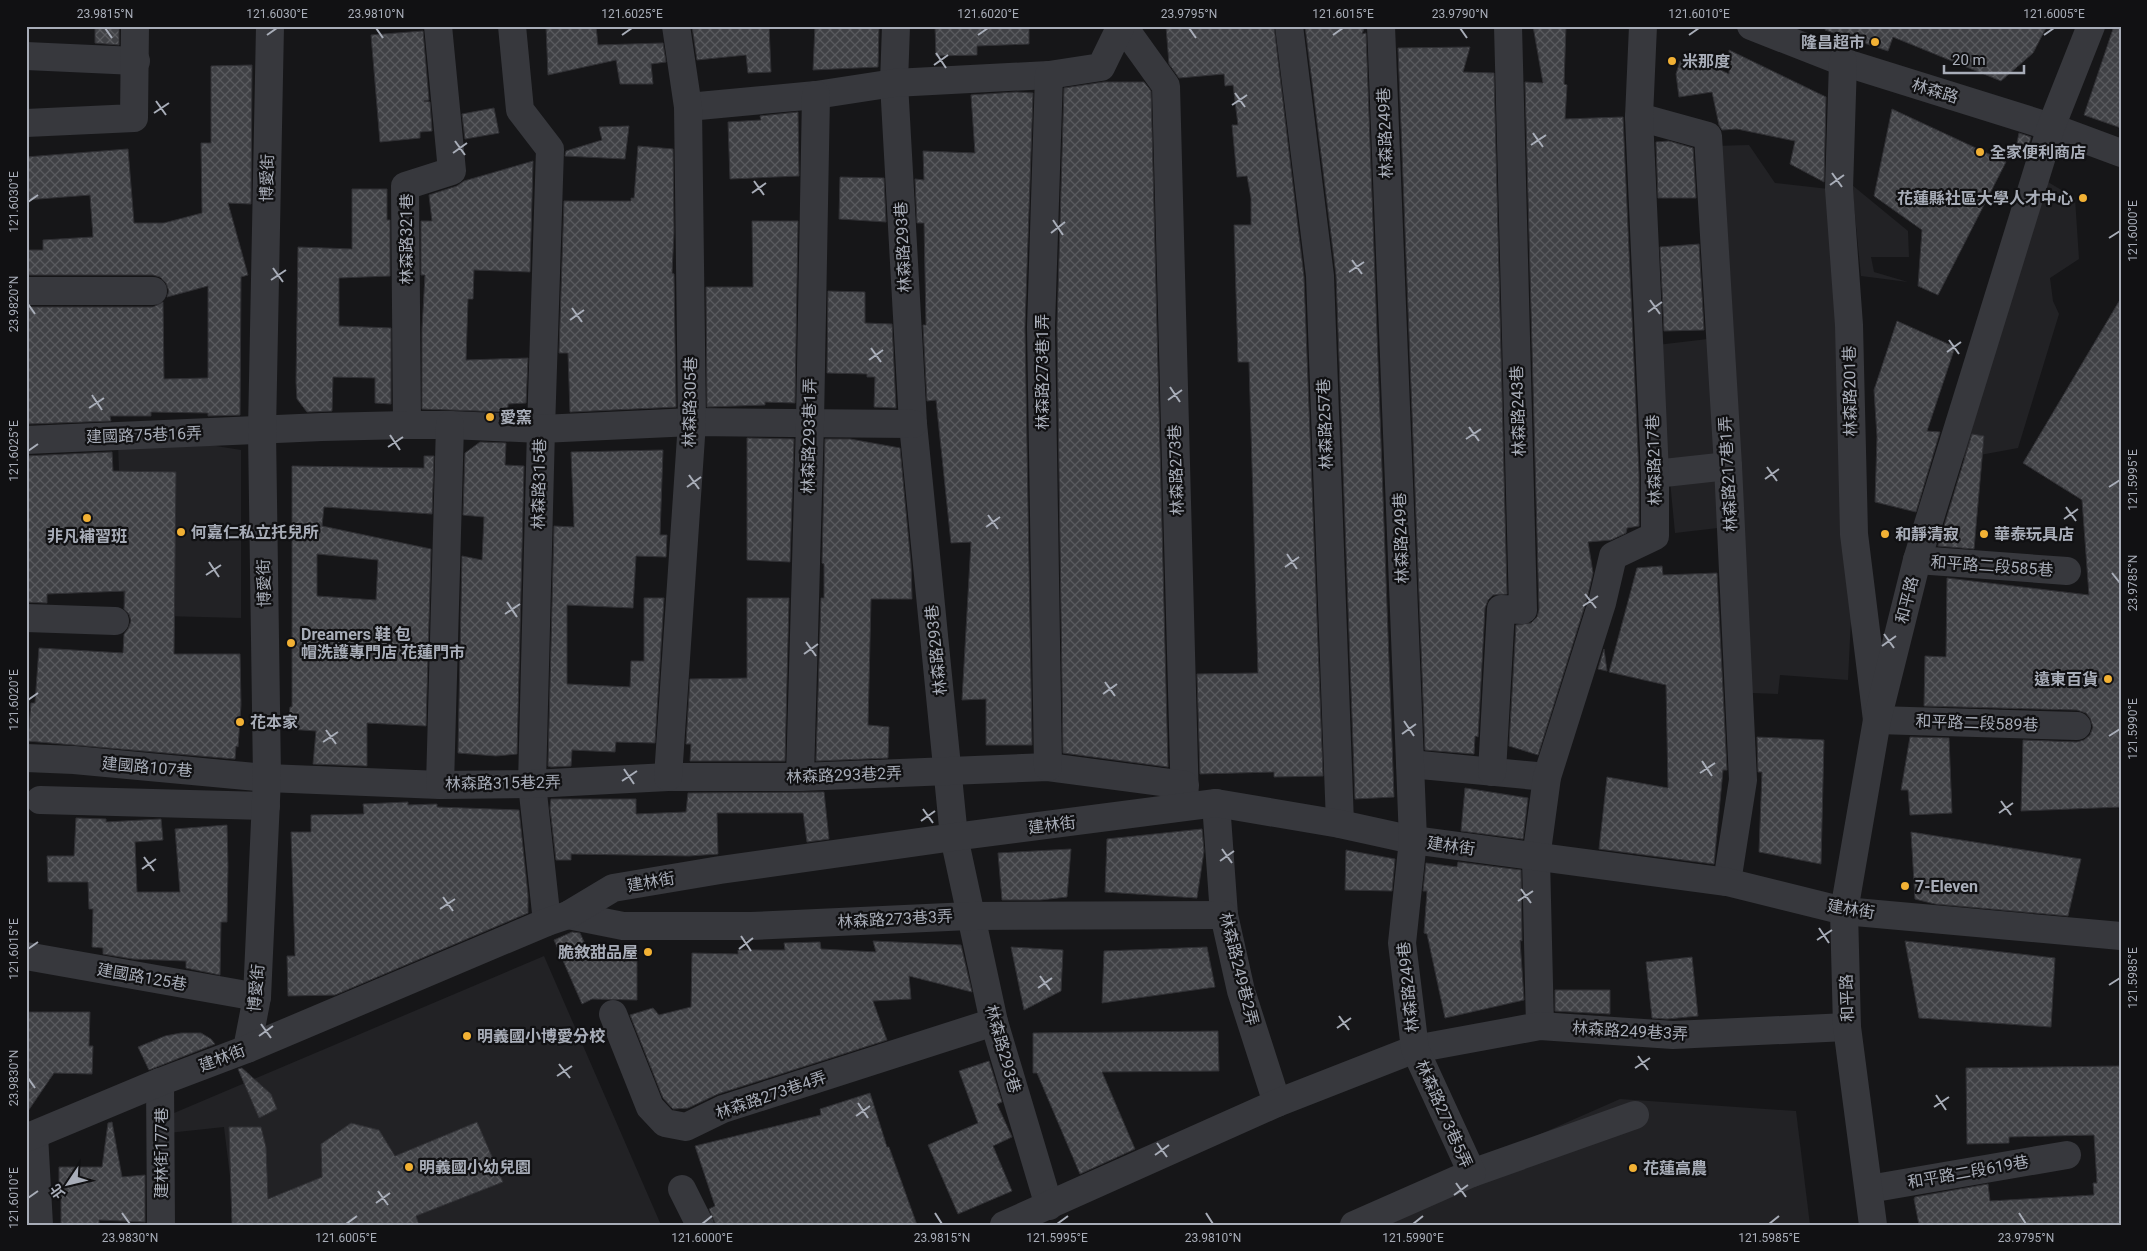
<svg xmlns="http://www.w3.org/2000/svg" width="2147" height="1251" font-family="Roboto,'Noto Sans TC',sans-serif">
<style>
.built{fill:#222225}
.building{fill:url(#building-cross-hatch);stroke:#303034;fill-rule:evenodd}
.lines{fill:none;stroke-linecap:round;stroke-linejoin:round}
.minor{stroke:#37383d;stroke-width:28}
.ticks{fill:none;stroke:#a8adb8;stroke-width:2}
.poi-dot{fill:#f2b134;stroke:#111113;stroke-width:2}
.labels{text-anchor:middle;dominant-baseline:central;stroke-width:4.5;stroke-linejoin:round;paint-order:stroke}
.poi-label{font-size:16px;font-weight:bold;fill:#a8adb8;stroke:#111113;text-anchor:start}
.street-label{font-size:16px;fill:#a8adb8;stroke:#111113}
.neatline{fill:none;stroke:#a8adb8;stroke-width:2}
.ticks-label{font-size:12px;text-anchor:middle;fill:#a8adb8}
</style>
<defs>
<pattern id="building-cross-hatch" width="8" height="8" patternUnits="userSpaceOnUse" patternTransform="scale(1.25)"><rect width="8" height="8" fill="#404145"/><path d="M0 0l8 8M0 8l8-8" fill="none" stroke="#595a5e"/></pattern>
</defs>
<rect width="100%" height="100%" fill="#161618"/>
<g class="built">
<path d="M1749,145L1775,183L1829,189L1854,557L1848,680L1780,675L1778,694L1752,693L1713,146Z"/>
<path d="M2036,175L2075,198L2079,259L2050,278L2053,301L2059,314L2018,448L1942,462Z"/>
<path d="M1852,185L1908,231L1909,257H1871L1874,272L1908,282L1861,276Z"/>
<path d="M1708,339L1718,528L1675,533L1657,345Z"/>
<path d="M118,443L210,445L241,450V618L124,615Z"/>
<path d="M544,956L661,1225H236L224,1127L168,1133L167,1116Z"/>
<path d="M1620,1099L1796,1111L1810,1225H1334Z"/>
</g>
<g class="building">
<path d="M95,26H119V45L95,43Z"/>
<path d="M546,26H596L598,45L663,43L666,62L651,64L653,84H620L616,60L548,75Z"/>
<path d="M692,26H769L771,72L748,73L746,55L697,60Z"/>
<path d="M815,26H879L878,67L813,70Z"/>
<path d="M935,26H1029V44L977,46V55L936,56Z"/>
<path d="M1166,26H1274L1304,277L1323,776L1274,777V772L1200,774L1197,674L1258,673L1249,362H1238L1234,225H1251V198L1247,176L1237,177L1232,125H1238L1233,85L1225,86L1224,74L1179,78L1169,64Z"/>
<path d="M1305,26H1365L1362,34L1366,33L1394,797L1355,799L1336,275Z"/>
<path d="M1533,26H1566L1564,84L1567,85L1565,119L1623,117L1639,474V526L1627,528L1626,533L1611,540L1588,542L1593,573L1587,599L1538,755L1509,746L1516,625L1531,623L1537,617L1539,610L1525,82L1543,83Z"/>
<path d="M1826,26H2047L2033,53L2001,81L1893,37L1888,51L1825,30Z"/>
<path d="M2114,26H2121V128L2084,115Z"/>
<path d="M423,31L429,100L424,101L430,102L432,131L420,132V138L380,142L371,35Z"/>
<path d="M1470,47L1463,72L1494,73L1507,594L1493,595L1488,600L1485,608L1478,737L1475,736L1474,754L1425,750L1398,48Z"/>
<path d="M1729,50L1826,97L1824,182L1790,164L1795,141L1737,129L1722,130L1719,125L1712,92L1679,97L1676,74L1680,61L1691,56L1729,74Z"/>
<path d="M252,65L251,204L228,203L248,275L241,277L240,415L208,416V413L151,412V416H110L111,421L26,424V307H153L163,302L164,379L208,378V286L167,297L169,291L166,283L160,277L153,275H26V250H43V240L93,237L90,195L26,200V157L128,149L134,223H164L202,213L201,143H211V66Z"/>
<path d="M1104,82H1144L1151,91L1168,767L1063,753L1057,327L1064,88Z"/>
<path d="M1016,92L1033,93L1025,327L1032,745H986V699L962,700L971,542L951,543L936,400L927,401L923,325H926L924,223H917L915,179L924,180L923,151L975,153L971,95Z"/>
<path d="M494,108L499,133L465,139L462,114Z"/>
<path d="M1892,109L2006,162L1938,295L1918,286L1922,230L1874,196Z"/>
<path d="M798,112L799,176L730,179L728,122L761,120L760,116Z"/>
<path d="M629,126L625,159L565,156L566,151L602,140L599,127Z"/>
<path d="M2019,133L2031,137L2028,148L2017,143Z"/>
<path d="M1669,141L1693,148L1696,198H1658L1656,142Z"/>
<path d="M638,146L673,149L674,232L672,273L674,274L676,407L570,412L568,353H559L564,201H631V198H634Z"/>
<path d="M533,161L530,272L474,270L473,299H468L466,360L528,358L526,403L508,404V412L422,409V329L425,275H421V221H432L429,195L457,186L464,181Z"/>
<path d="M840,177L884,178L886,222L839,219Z"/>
<path d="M352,189H387V220H390V276L339,278V326L391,328V404L375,403V378L333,377L332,411L307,412L297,399L296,382L298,247L352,249Z"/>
<path d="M752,221H798L795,403L765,402V405L707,407L706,287H753Z"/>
<path d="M1699,244L1704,330L1664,331L1660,247Z"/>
<path d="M828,291L865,292V323L892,324L896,408L874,407L875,377H867V374L827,373Z"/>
<path d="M2121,298V807L2021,811L2023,740L2077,742L2084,740L2090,735L2093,727L2090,718L2086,713L2077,710L1924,706L1925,656L1946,657L1947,578L2089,595L2082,500L2023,463Z"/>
<path d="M1897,321L1955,347L1927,431L1940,432L1916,512L1875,502L1877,437L1874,390Z"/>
<path d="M1972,434L1984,436L1974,549L1938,546Z"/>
<path d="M747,438L794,439L790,562L747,560Z"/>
<path d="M825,439H850L900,448L911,564L912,599H871L868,725L889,727L888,758L816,761L821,598H824V564L822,563Z"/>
<path d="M480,442L506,443L505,465L524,466L517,754L496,756L458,753L462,556L482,560L484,517L463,515L465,453Z"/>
<path d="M663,450L660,535H667L666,557L636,556L633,608L567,605V684L630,687L631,661H644V598H664L655,743L616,742L615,752L572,750L571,766L551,767L548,766L554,526L574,527L571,452Z"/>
<path d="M112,452L113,471L176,472L174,654H240L241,705L238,747L236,746L235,759L28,741L31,703H35L39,648L123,653L124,634L128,629L131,621L129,614L124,609L125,591L47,594V603L26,602V456Z"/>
<path d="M424,456H434L432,514L324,507L322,526L431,549L426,726L367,723V766L313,764L316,731L288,729L290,707H292V466L424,468ZM317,554L378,560L376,600L317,596Z"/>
<path d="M1662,566L1663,575L1717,573L1727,770H1723L1714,864L1599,849L1607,777L1668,788L1666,685L1609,672L1637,568Z"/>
<path d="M747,598H789L785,761H690L691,744H686L690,679L747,678Z"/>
<path d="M1604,649L1607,671L1598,669Z"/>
<path d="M1757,737L1824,740L1821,864L1759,852L1762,772H1758Z"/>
<path d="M1910,737L1949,738L1952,813L1910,815L1908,790H1901Z"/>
<path d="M1465,788L1528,798L1523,839L1461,831Z"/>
<path d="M824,792L829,839L807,842L803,813H717L718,854L689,856L571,854V860H556L550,808L551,799H636V814L686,812L688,793Z"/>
<path d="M408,802V805L437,804V807L519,810L528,895V913L335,995L288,996L287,956H295L291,832H311V815L364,814L363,804Z"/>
<path d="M76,818L106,819V822L161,819L163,840L135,842L137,892H180L175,829L227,825L228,866L227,922H221L220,975L186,968V961L133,959L103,954V948L92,947L93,909H89L88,882H48L47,856H74Z"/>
<path d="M1202,829L1204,851L1197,898L1105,892L1107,839Z"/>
<path d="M1911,832L2081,859L2068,916L1935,904L1915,899Z"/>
<path d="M1071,849L1067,897L1040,900H1002L998,853Z"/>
<path d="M1346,850L1395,859L1392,891L1345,890Z"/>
<path d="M1458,862L1521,870L1522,941L1520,940L1524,1000L1445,1018L1427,934L1424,933L1427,891H1423L1426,863L1457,867Z"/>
<path d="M572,932L580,933L590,955L637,956V1000L592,999L582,1004L554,940Z"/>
<path d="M873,941L961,945L972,992L909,976L911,999L873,1001L887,1040L718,1094L688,1108L673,1109L663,1098L630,1015L653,1008L659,1015L691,1007L692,953L738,954V950H785L784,943L820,942L821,949L876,952Z"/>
<path d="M1905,941L2055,958L2051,1027L1919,1018Z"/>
<path d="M1011,947L1063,950L1061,991L1024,1010Z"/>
<path d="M1207,947L1215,987L1102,1003L1104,951Z"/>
<path d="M1692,957L1698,1016L1667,1019L1652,1018L1646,962Z"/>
<path d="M1555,990H1610V1014L1555,1011Z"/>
<path d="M26,1012H90L89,1046H93L92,1074L54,1073L26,1114Z"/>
<path d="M1218,1031L1219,1071L1102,1072L1135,1149L1080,1174L1037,1073H1033V1033Z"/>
<path d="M181,1033H201L211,1039L215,1044L149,1070L138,1047L165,1036Z"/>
<path d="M989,1061L1002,1102L997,1104L1012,1137L993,1146L1012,1191L958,1214L928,1145L978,1123L959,1071Z"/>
<path d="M2121,1066V1225H1919L1914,1199L1915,1197L1988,1184L1990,1201L2094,1195L2093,1183H2097L2094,1135L2009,1137V1143L1967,1144L1966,1068Z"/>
<path d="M242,1068L271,1094L277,1109L259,1118L238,1069Z"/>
<path d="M870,1093L887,1147H889L917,1225H716L709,1209L715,1206L695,1146L821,1115L820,1109Z"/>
<path d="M112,1122L122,1177L145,1175V1222L99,1220V1225H61V1194H59V1167H102L108,1123Z"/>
<path d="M477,1122L503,1182L416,1216L419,1225H232L229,1127H261L266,1147L268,1199L322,1177L321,1144L351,1123L379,1130L395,1156Z"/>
</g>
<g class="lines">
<g class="minor">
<path d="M512,26L520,110L550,149L541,429L532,784L547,922"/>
<path d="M896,26L894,83L913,424L954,837L994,1022L1049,1206"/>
<path d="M1123,26L1166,86L1185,804"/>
<path d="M1289,26L1320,276L1340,824"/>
<path d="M1751,26L1843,62L2051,127L2121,153"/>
<path d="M26,56L136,61"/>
<path d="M1843,62L1839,189L1849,325L1854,534L1877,720L2077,726"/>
<path d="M688,107L816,95L894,83L1049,75"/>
<path d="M1639,117L1708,136L1728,466L1743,780L1727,882"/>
<path d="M26,123L134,118L135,26"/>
<path d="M26,291H153"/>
<path d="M407,425L405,186L452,171L438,26"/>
<path d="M26,440L322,427L407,425H450L541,429L692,422L913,424"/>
<path d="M1655,474L1728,466"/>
<path d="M1917,560L2067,571"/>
<path d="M26,618L115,621"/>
<path d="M26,758L74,760L267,778L440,785L532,784L668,777H800L1048,767L1185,785"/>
<path d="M1410,764L1547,777"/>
<path d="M1048,767L1041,327L1049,75L1101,67L1121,26"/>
<path d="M1492,772L1501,609L1523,610L1508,26"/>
<path d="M668,777L692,422L688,107L676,26"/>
<path d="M800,777L810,422L816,95"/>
<path d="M440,785L450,425"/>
<path d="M40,800L266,806"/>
<path d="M1216,803L1224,915L1241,991L1277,1103"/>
<path d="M568,915L623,926H751L970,916L1224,915"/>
<path d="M26,956L257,997"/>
<path d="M613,1014L650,1107L665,1123L686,1127L723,1109L994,1022"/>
<path d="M1540,1026L1536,858L1547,777L1602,603L1613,556L1655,536V474L1639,117L1643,26"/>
<path d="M247,1049L257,997L267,778L262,431L270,26"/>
<path d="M160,1082L161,1225"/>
<path d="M34,1135L39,1225"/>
<path d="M26,1138L160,1082L247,1049L547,922L568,915L613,888L720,870L954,837L1216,803L1340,824L1413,840L1727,882L1844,911L2121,936"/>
<path d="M1472,1173L1635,1115"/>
<path d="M682,1189L700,1225"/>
<path d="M1869,1189L2067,1155"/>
<path d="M1004,1225L1277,1103L1415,1049L1540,1026L1673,1035L1847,1027"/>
<path d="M1354,1225L1472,1173L1415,1049L1402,943L1413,840L1381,26"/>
<path d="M1873,1225L1847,1027L1844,911L1877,720L1917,560L2051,127L2091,26"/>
</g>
</g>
<path class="ticks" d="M105,28L112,38M376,28L383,38M1189,28L1196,38M1460,28L1467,38M267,35L277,28M622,35L632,28M978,35L988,28M1333,35L1343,28M1689,35L1699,28M2044,35L2054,28M936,53L946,68M934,65L948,55M1235,93L1245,107M156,101L166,115M1232,105L1247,95M154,113L169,103M1533,133L1543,147M455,141L465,155M1531,145L1546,135M453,153L467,143M1832,173L1842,187M754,181L764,195M1830,185L1844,175M752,193L766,183M28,202L38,195M1053,220L1063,235M1051,233L1065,222M2109,238L2120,231M1352,260L1362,274M273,268L283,282M1349,272L1364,262M271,280L286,270M1650,300L1660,314M28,304L35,314M572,308L582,322M1648,312L1662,302M570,320L584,310M1949,340L1959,354M871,348L881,362M1947,352L1961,342M869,360L883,350M1170,387L1180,402M92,395L102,410M1168,400L1182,390M89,408L104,398M1469,427L1479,441M390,435L400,450M1466,439L1481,429M388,447L403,437M28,451L38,444M1767,467L1777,481M689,475L699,489M1765,479L1779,469M687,487L701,477M2109,487L2120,480M2066,507L2076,521M988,515L998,529M2064,519L2078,509M986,527L1000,517M1287,554L1297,569M209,562L219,577M1285,567L1299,557M2112,573L2120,583M206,575L221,565M1585,594L1596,608M507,602L517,617M1583,606L1598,596M505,614L520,604M1884,634L1894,648M806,642L816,656M1882,646L1896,636M804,654L818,644M1105,682L1115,696M1103,694L1117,684M28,700L38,693M1404,721L1414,736M326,730L336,744M1402,734L1416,724M2109,736L2120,729M323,742L338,732M1702,761L1712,776M624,769L634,784M1700,773L1715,763M622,781L637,771M2001,801L2011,815M923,809L933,823M1999,813L2013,803M921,821L935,811M1222,849L1232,863M144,857L154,871M1220,861L1234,851M142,869L156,859M1521,889L1531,903M443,897L453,911M1518,901L1533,891M440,909L455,899M1819,928L1829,943M741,936L751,951M1817,940L1832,930M28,949L38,942M739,949L753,938M1040,976L1050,990M2109,985L2120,978M1038,988L1052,978M1339,1016L1349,1030M261,1024L271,1038M1337,1028L1351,1018M259,1036L273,1026M1638,1056L1648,1070M559,1064L570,1078M1635,1068L1650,1058M557,1076L572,1066M28,1078L35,1088M1936,1095L1946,1110M858,1103L868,1118M1934,1107L1949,1097M856,1116L870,1106M1157,1143L1167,1157M1155,1155L1169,1145M1456,1183L1466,1197M378,1191L388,1205M1454,1195L1468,1185M28,1198L38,1191M376,1203L390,1193M122,1213L130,1224M935,1213L942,1224M1206,1213L1213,1224M2019,1213L2026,1224M346,1224L357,1216M702,1224L712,1216M1057,1224L1068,1216M1413,1224L1423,1216M1769,1224L1779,1216"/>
<g class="poi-dot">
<circle cx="1875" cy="42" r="5"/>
<circle cx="1672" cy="61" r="5"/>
<circle cx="1980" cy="152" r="5"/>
<circle cx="2083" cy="198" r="5"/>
<circle cx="490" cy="417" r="5"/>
<circle cx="87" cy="518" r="5"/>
<circle cx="181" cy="532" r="5"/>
<circle cx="1885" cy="534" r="5"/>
<circle cx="1984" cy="534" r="5"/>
<circle cx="291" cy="643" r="5"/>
<circle cx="2108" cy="679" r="5"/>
<circle cx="240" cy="722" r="5"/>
<circle cx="1905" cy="886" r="5"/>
<circle cx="648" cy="952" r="5"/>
<circle cx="467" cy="1036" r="5"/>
<circle cx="409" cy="1167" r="5"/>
<circle cx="1633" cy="1168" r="5"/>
</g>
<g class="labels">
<g class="poi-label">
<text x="1865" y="42" text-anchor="end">隆昌超市</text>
<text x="1682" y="61">米那度</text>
<text x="1990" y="152">全家便利商店</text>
<text x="2073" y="198" text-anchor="end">花蓮縣社區大學人才中心</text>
<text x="500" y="417">愛窯</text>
<text x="191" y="532">何嘉仁私立托兒所</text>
<text x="1895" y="534">和靜清寂</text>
<text x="1994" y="534">華泰玩具店</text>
<text x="87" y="536" text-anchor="middle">非凡補習班</text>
<text x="301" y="634">Dreamers 鞋 包<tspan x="301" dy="18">帽洗護專門店 花蓮門市</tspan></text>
<text x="2098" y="679" text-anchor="end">遠東百貨</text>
<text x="250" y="722">花本家</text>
<text x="1915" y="886">7-Eleven</text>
<text x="638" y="952" text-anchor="end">脆敘甜品屋</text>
<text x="477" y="1036">明義國小博愛分校</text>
<text x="419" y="1167">明義國小幼兒園</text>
<text x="1643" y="1168">花蓮高農</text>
</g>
<g class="street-label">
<text transform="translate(1935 91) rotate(17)">林森路</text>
<text transform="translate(1385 133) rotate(-92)">林森路249巷</text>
<text transform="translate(267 178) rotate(-89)">博愛街</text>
<text transform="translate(406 239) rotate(-90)">林森路321巷</text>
<text transform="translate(903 247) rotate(-93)">林森路293巷</text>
<text transform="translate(1042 372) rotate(-90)">林森路273巷1弄</text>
<text transform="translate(1850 391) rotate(-91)">林森路201巷</text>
<text transform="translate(690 402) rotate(-89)">林森路305巷</text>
<text transform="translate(1518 411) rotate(-92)">林森路243巷</text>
<text transform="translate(1325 424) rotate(-92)">林森路257巷</text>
<text transform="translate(144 435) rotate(-2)">建國路75巷16弄</text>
<text transform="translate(809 436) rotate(-89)">林森路293巷1弄</text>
<text transform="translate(1654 460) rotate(-92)">林森路217巷</text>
<text transform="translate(1176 470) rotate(-92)">林森路273巷</text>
<text transform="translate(1728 474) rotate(-93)">林森路217巷1弄</text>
<text transform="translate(539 484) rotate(-89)">林森路315巷</text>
<text transform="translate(1401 538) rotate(-92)">林森路249巷</text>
<text transform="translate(1992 566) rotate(4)">和平路二段585巷</text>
<text transform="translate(264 583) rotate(-91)">博愛街</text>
<text transform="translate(1907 600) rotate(-76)">和平路</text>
<text transform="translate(936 650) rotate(-96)">林森路293巷</text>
<text transform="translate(1977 723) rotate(2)">和平路二段589巷</text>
<text transform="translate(147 767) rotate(5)">建國路107巷</text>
<text transform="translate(844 775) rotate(-2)">林森路293巷2弄</text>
<text transform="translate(503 783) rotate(-1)">林森路315巷2弄</text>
<text transform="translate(1052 825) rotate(-7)">建林街</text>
<text transform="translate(1451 846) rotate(8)">建林街</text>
<text transform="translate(651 882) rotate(-10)">建林街</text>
<text transform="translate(1851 909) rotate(9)">建林街</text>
<text transform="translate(895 919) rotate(-3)">林森路273巷3弄</text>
<text transform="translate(1239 969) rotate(76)">林森路249巷2弄</text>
<text transform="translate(142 977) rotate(10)">建國路125巷</text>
<text transform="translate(1408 987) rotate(-96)">林森路249巷</text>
<text transform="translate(256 988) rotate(-85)">博愛街</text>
<text transform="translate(1847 998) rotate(-92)">和平路</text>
<text transform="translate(1630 1031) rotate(3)">林森路249巷3弄</text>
<text transform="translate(1003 1049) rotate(74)">林森路293巷</text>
<text transform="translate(222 1058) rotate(-21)">建林街</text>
<text transform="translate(771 1095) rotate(-19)">林森路273巷4弄</text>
<text transform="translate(1444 1114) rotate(66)">林森路273巷5弄</text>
<text transform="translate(161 1153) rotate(-90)">建林街177巷</text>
<text transform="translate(1968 1172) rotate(-10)">和平路二段619巷</text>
</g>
</g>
<rect width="2147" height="1251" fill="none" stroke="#111113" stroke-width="55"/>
<g transform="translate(68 1184) rotate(235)" stroke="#111113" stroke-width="4" paint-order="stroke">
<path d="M0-4L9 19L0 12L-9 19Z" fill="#a8adb8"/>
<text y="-8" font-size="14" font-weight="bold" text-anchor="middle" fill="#a8adb8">北</text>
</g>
<path d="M1944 65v8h80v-8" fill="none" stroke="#a8adb8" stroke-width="2.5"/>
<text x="1952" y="65" font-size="15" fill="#a8adb8" stroke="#111113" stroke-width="4" paint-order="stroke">20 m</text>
<rect x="28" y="28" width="2092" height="1196" class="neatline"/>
<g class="ticks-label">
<text x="105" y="18">23.9815°N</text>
<text x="277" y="18">121.6030°E</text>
<text x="376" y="18">23.9810°N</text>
<text x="632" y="18">121.6025°E</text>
<text x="988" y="18">121.6020°E</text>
<text x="1189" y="18">23.9795°N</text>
<text x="1343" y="18">121.6015°E</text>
<text x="1460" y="18">23.9790°N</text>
<text x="1699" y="18">121.6010°E</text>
<text x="2054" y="18">121.6005°E</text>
<text transform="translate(14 202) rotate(-90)" y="4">121.6030°E</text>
<text transform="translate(2133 231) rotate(-90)" y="4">121.6000°E</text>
<text transform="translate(14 304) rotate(-90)" y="4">23.9820°N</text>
<text transform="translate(14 451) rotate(-90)" y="4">121.6025°E</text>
<text transform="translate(2133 480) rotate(-90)" y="4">121.5995°E</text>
<text transform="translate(2133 583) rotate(-90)" y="4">23.9785°N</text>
<text transform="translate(14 700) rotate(-90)" y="4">121.6020°E</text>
<text transform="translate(2133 729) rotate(-90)" y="4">121.5990°E</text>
<text transform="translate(14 949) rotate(-90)" y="4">121.6015°E</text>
<text transform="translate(2133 978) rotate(-90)" y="4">121.5985°E</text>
<text transform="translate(14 1078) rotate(-90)" y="4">23.9830°N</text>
<text transform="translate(14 1198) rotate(-90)" y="4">121.6010°E</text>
<text x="130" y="1242">23.9830°N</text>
<text x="346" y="1242">121.6005°E</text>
<text x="702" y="1242">121.6000°E</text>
<text x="942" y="1242">23.9815°N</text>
<text x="1057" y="1242">121.5995°E</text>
<text x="1213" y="1242">23.9810°N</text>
<text x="1413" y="1242">121.5990°E</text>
<text x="1769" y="1242">121.5985°E</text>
<text x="2026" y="1242">23.9795°N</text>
</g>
</svg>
